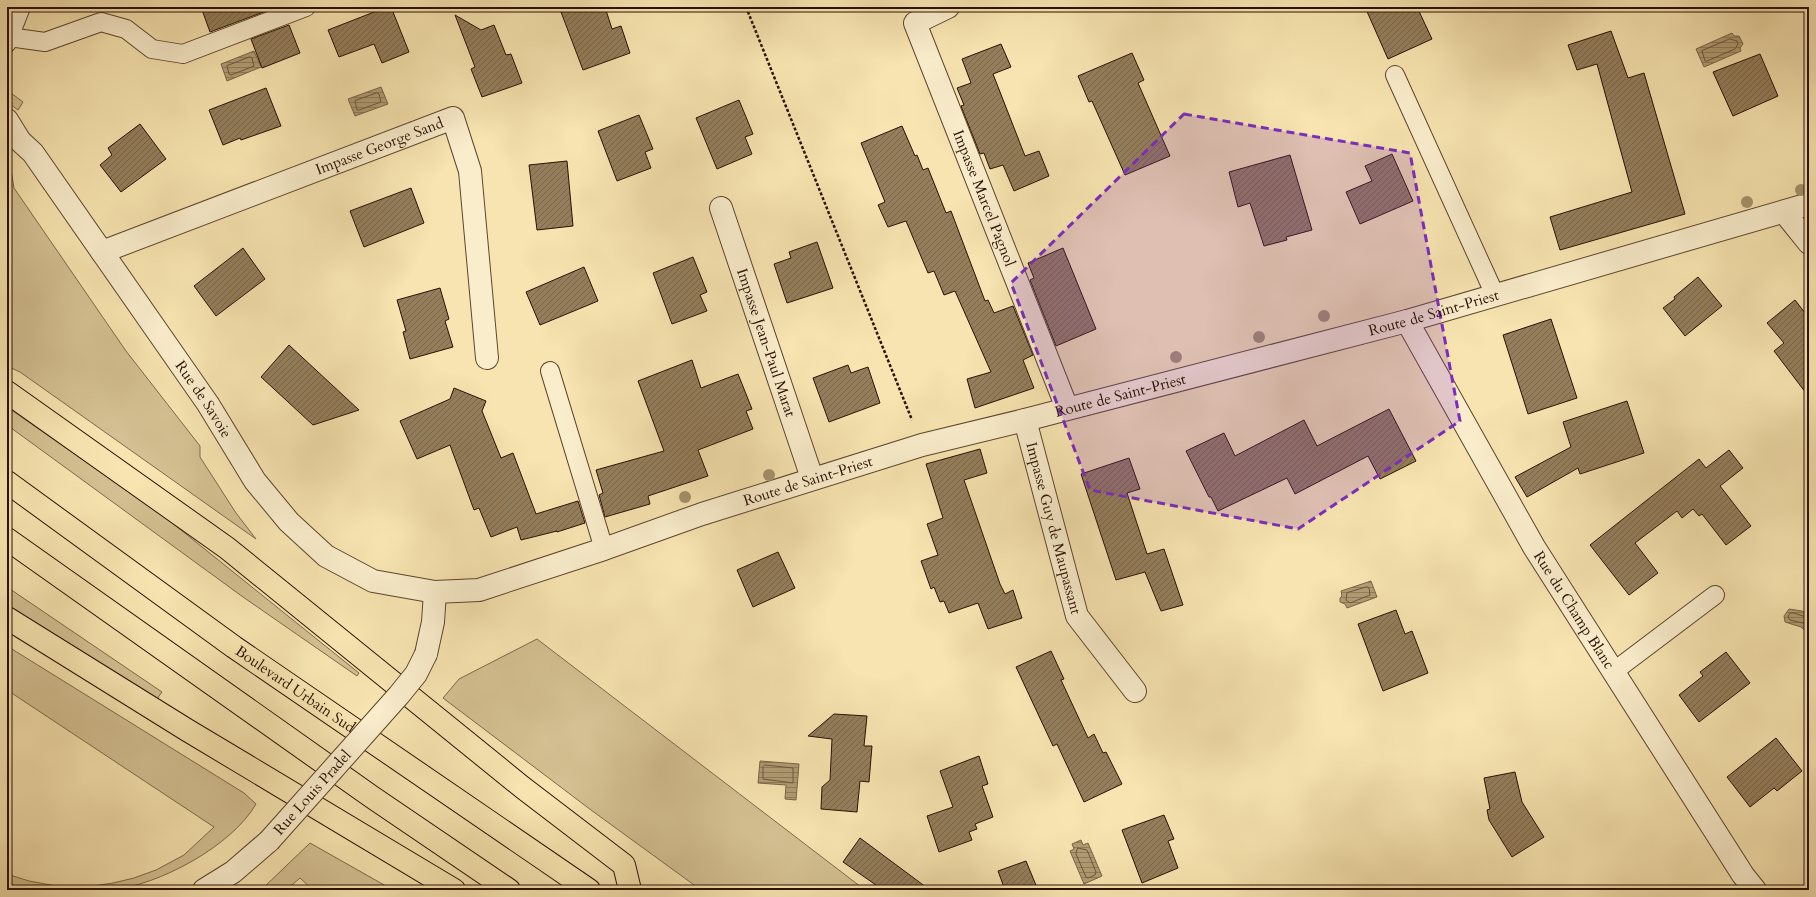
<svg xmlns="http://www.w3.org/2000/svg" width="1816" height="897" font-family="Cardo,serif">
<style>
.grass{fill:#d4c092;stroke:#7e684a}
.water{fill:url(#water-rules);stroke:#7a6446}
.lines{fill:none;stroke-linecap:round;stroke-linejoin:round}
.shore{stroke:#6c563a;stroke-width:1}
.building{fill:url(#building-hatch);stroke:#281001}
.service-casing{stroke:#5c452d;stroke-width:20}
.minor-casing{stroke:#5c452d;stroke-width:24}
.tertiary-casing{stroke:#5c452d;stroke-width:24}
.trunk-casing{stroke:#281001;stroke-width:24}
.path{stroke:#281001;stroke-width:2.5;stroke-dasharray:3 2;stroke-linecap:butt}
.service{stroke:#faedcc;stroke-width:18}
.minor{stroke:#faedcc;stroke-width:22}
.tertiary{stroke:#faedcc;stroke-width:22}
.trunk{stroke:#f7e4b0;stroke-width:22}
.minor-bridge-casing{stroke:#5c452d;stroke-width:24;stroke-linecap:butt}
.minor-bridge{stroke:#faedcc;stroke-width:22}
.tree{fill:#a6926c}
.marked{fill:#7b2cbf;fill-opacity:0.2;stroke:#7b2cbf;stroke-width:3;stroke-dasharray:8 5;stroke-linejoin:round}
.labels{text-anchor:middle;dominant-baseline:central;stroke-width:4;stroke-linejoin:round;paint-order:stroke}
.street-label{font-size:15px;fill:#281001;stroke:#faedcc}
</style>
<defs>
<pattern id="water-rules" width="6" height="5" patternUnits="userSpaceOnUse"><rect width="6" height="5" fill="#b19c74"/><path d="M0 2.5h6" fill="none" stroke="#907e5d"/></pattern>
<pattern id="building-hatch" width="6" height="6" patternUnits="userSpaceOnUse"><rect width="6" height="6" fill="#947e5c"/><path d="M-1 1l2-2M0 6l6-6M5 7l2-2" fill="none" stroke="#79664a"/></pattern>
</defs>
<rect width="100%" height="100%" fill="#f7e4b0"/>
<filter id="stains"><feTurbulence type="fractalNoise" baseFrequency=".005" numOctaves="4"/><feColorMatrix values="0 0 0 0 .2 0 0 0 0 .09 0 0 0 0 .02 0 0 0 .5 -.17"/></filter>
<radialGradient id="worn" r=".72"><stop offset=".6" stop-color="#630" stop-opacity="0"/><stop offset="1" stop-color="#630" stop-opacity=".3"/></radialGradient>
<g class="grass">
<path d="M7,90L23,102L18,110L7,102Z"/>
<path d="M7,162L10,164L14,188L126,351L200,446V457L236,513L256,539L20,372L7,366Z"/>
<path d="M7,407L161,514L359,673L357,676L243,597L7,425Z"/>
<path d="M7,587L162,692L157,699L7,605Z"/>
<path d="M537,639L865,890H701L591,810L443,698L459,679Z"/>
<path d="M7,646L244,793L256,804C232,846 158,886 110,890C85,892 59,890 33,890L25,889L7,883V874L29,881L73,889L113,883L134,878L156,870L184,855L214,827L7,690Z"/>
<path d="M310,843L393,890H313L300,878L286,890H261Z"/>
</g>
<g class="water">
<path d="M1732,33L1734,36H1739L1743,44L1740,48L1741,51L1704,67L1696,49Z"/>
<path d="M254,51L261,67L227,81L221,64Z"/>
<path d="M381,87L388,104L355,116L348,99Z"/>
<path d="M1371,581L1377,597L1347,608L1345,604L1340,602V598L1342,596L1341,591Z"/>
<path d="M1789,609L1802,611L1809,615V634L1801,627L1785,622L1784,616Z"/>
<path d="M760,761L799,764L796,800L785,799L786,785L758,783Z"/>
<path d="M1081,840L1083,845L1088,843L1102,876L1084,884L1070,851L1074,849L1072,844Z"/>
</g>
<g class="lines">
<g class="shore">
<path d="M1730,39L1737,41L1738,44L1735,49L1707,61H1705L1702,51Z"/>
<path d="M250,57L252,58L254,66L231,75L229,74L227,66Z"/>
<path d="M377,93L379,94L381,102L359,110H357L355,101Z"/>
<path d="M1367,587L1369,588L1370,595L1350,603L1346,600L1347,593Z"/>
<path d="M1809,618L1794,613H1790L1788,617L1790,620L1803,623L1809,627"/>
<path d="M765,765L793,768V783L763,779V767Z"/>
<path d="M1078,848L1087,850L1096,872L1095,875L1088,878L1086,877L1076,854Z"/>
</g>
</g>
<g class="building">
<path d="M201,7H277L210,32Z"/>
<path d="M387,7H391L409,52L382,63L374,44L339,57L328,30Z"/>
<path d="M574,7H605L612,29L621,26L630,53L583,70L561,12Z"/>
<path d="M1365,7H1417L1432,39L1388,59Z"/>
<path d="M455,15L481,30L494,25L506,55L511,54L522,83L482,97L471,69L475,67Z"/>
<path d="M289,25L300,53L262,68L251,39Z"/>
<path d="M1611,31L1628,78L1644,73L1685,214L1560,250L1550,217L1632,192L1597,64L1577,70L1568,45Z"/>
<path d="M1001,44L1011,67L993,74L1025,156L1039,151L1049,176L1014,191L1003,165L990,169L984,153L980,154L961,106L964,105L957,88L971,83L962,59Z"/>
<path d="M1132,53L1144,80L1138,83L1170,156L1125,175L1092,101L1089,102L1078,76Z"/>
<path d="M1760,54L1778,96L1733,116L1713,72Z"/>
<path d="M266,88L281,126L241,140L240,138L223,145L209,110Z"/>
<path d="M739,100L753,134L745,137L752,154L717,169L696,118Z"/>
<path d="M639,115L653,149L645,152L651,168L617,181L598,131Z"/>
<path d="M140,124L166,159L121,192L100,165L112,155L108,148Z"/>
<path d="M902,126L915,156L917,155L923,170L928,168L946,213L951,211L985,301L988,300L994,313L1013,306L1033,355L1023,360L1034,388L975,408L967,379L991,372L955,291L944,295L934,271L928,273L906,221L888,227L878,205L885,202L861,143Z"/>
<path d="M1392,154L1413,201L1360,224L1346,192L1372,181L1365,166Z"/>
<path d="M1290,155L1312,230L1286,237L1287,240L1264,246L1250,203L1238,207L1229,172Z"/>
<path d="M567,161L573,226L537,230L529,165Z"/>
<path d="M411,188L424,223L364,247L350,211Z"/>
<path d="M817,242L833,288L787,303L774,264L791,258L789,252Z"/>
<path d="M243,248L265,279L216,316L194,286Z"/>
<path d="M1063,248L1096,329L1056,346L1030,280L1034,278L1028,263Z"/>
<path d="M693,257L707,292L700,295L707,311L672,324L653,273Z"/>
<path d="M584,267L598,301L540,325L526,292Z"/>
<path d="M1698,277L1722,306L1685,336L1663,308L1675,299L1674,297Z"/>
<path d="M440,288L449,319L445,321L453,347L410,359L403,332L406,331L397,300Z"/>
<path d="M1795,300L1809,318V397L1774,351L1784,343L1767,323Z"/>
<path d="M1551,319L1577,398L1528,414L1503,335Z"/>
<path d="M289,345L359,410L313,425L261,377Z"/>
<path d="M692,360L701,388L738,374L752,409L746,411L753,429L698,450L708,476L648,496L650,504L605,517L599,495L603,493L596,470L664,451L638,381Z"/>
<path d="M848,365L851,373L868,367L880,403L829,422L813,378Z"/>
<path d="M454,388L486,401L482,411L501,458L513,453L536,514L578,501L585,523L557,532V531L521,540L517,527L491,537L479,508L474,510L450,445L417,459L400,421L450,399Z"/>
<path d="M1627,401L1644,453L1580,474L1578,468L1527,497L1515,477L1571,447L1563,422Z"/>
<path d="M1389,409L1416,461L1380,479L1368,456L1295,494L1287,478L1218,511L1211,497H1209L1186,451L1224,433L1235,456L1304,420L1317,446Z"/>
<path d="M980,449L987,473L964,480L1000,584L1005,594L1013,590L1022,618L988,629L978,603L949,613L944,601L940,602L934,587L931,589L921,561L938,555L927,524L943,518L926,464Z"/>
<path d="M1729,450L1743,468L1720,486L1751,526L1726,545L1702,514L1699,516L1693,509L1682,518L1677,511L1635,543L1658,573L1629,595L1590,545L1699,459L1706,468Z"/>
<path d="M1129,458L1140,489L1127,493L1147,554L1164,549L1183,605L1161,611L1145,572L1116,580L1081,474Z"/>
<path d="M778,552L795,588L753,607L737,570Z"/>
<path d="M1396,610L1405,634L1412,631L1428,673L1383,691L1358,624Z"/>
<path d="M1051,651L1064,679L1061,680L1088,738L1094,734L1103,753L1106,752L1122,784L1084,802L1057,744L1053,746L1016,667Z"/>
<path d="M1726,652L1750,683L1699,722L1679,695L1703,676L1700,672Z"/>
<path d="M834,714L867,716L864,746H872L869,782L860,781L857,812L821,809L822,787L830,780L832,739L808,736Z"/>
<path d="M1776,738L1802,771L1777,791L1774,788L1750,807L1727,777Z"/>
<path d="M979,756L988,784L982,786L993,817L975,824L977,829L969,832L972,840L939,852L927,816L953,807L940,771Z"/>
<path d="M1515,772L1522,802L1544,837L1512,857L1489,820L1487,810L1490,809L1484,778Z"/>
<path d="M1164,815L1174,839L1168,841L1178,868L1142,883L1122,830Z"/>
<path d="M860,838L930,890H883L843,862Z"/>
<path d="M1026,861L1038,890H1005L998,871Z"/>
</g>
<g class="lines">
<g class="service-casing">
<g id="service">
<path d="M9,37L45,42L101,22L126,29L152,49L183,54L306,7"/>
<path d="M7,43L21,7"/>
<path d="M1395,75L1495,295"/>
<path d="M550,371L604,549"/>
<path d="M1613,672L1715,595"/>
</g>
</g>
<g class="minor-casing">
<g id="minor">
<path id="s1" d="M948,7L915,23L1067,408"/>
<path id="s2" d="M721,208L812,478"/>
<path d="M1784,212L1809,243"/>
<path id="s3" d="M102,252L453,118L470,171L487,358"/>
<path id="s4" d="M1025,420L1077,616L1135,691"/>
<path d="M426,654L433,622L435,592"/>
<path d="M204,890L233,872L269,841"/>
</g>
</g>
<g class="tertiary-casing">
<g id="tertiary">
<path id="s5" d="M7,120L20,141L33,153L208,404L255,481L289,522L326,556L373,581L435,592L479,590L604,549L702,514L922,445L1025,420L1407,321L1809,204"/>
<path id="s6" d="M1407,321L1534,547L1743,875L1755,890"/>
</g>
</g>
<g class="trunk-casing">
<g id="trunk">
<path d="M7,392L227,548L522,787L624,865L630,890"/>
<path id="s7" d="M7,482L234,647L589,890"/>
<path d="M7,539L372,797L509,890"/>
<path d="M7,618L187,730L454,890"/>
</g>
</g>
<path class="path" d="M746,7L912,420"/>
<use href="#service" class="service"/>
<use href="#minor" class="minor"/>
<use href="#tertiary" class="tertiary"/>
<use href="#trunk" class="trunk"/>
<g class="minor-bridge-casing">
<g id="minor-bridge">
<path id="s8" d="M269,841L399,695L416,674L426,654"/>
</g>
</g>
<use href="#minor-bridge" class="minor-bridge"/>
</g>
<g class="tree">
<circle cx="1801" cy="190" r="6"/>
<circle cx="1747" cy="202" r="6"/>
<circle cx="1324" cy="316" r="6"/>
<circle cx="1259" cy="337" r="6"/>
<circle cx="1176" cy="357" r="6"/>
<circle cx="769" cy="475" r="6"/>
<circle cx="685" cy="497" r="6"/>
</g>
<path class="marked" d="M1184,114L1410,153L1460,421L1298,529L1090,490L1011,283Z"/>
<g class="labels">
<g class="street-label">
<text stroke="none"><textPath href="#s3" startOffset="297">Impasse George Sand</textPath></text>
<text stroke="none"><textPath href="#s1" startOffset="225">Impasse Marcel Pagnol</textPath></text>
<text stroke="none"><textPath href="#s5" startOffset="1697">Route de Saint-Priest</textPath></text>
<text stroke="none"><textPath href="#s2" startOffset="142">Impasse Jean-Paul Marat</textPath></text>
<text stroke="none"><textPath href="#s5" startOffset="1373">Route de Saint-Priest</textPath></text>
<text stroke="none"><textPath href="#s5" startOffset="342">Rue de Savoie</textPath></text>
<text stroke="none"><textPath href="#s5" startOffset="1049">Route de Saint-Priest</textPath></text>
<text stroke="none"><textPath href="#s4" startOffset="112">Impasse Guy de Maupassant</textPath></text>
<text stroke="none"><textPath href="#s6" startOffset="334">Rue du Champ Blanc</textPath></text>
<text stroke="none"><textPath href="#s7" startOffset="355">Boulevard Urbain Sud</textPath></text>
<text stroke="none"><textPath href="#s8" startOffset="65">Rue Louis Pradel</textPath></text>
</g>
</g>
<rect width="1816" height="897" fill="none" stroke="#f7e4b0" stroke-width="24"/>
<rect x="8" y="8" width="1800" height="881" fill="none" stroke="#281001" stroke-width="2"/>
<rect x="12" y="12" width="1792" height="873" fill="none" stroke="#281001"/>
<rect width="100%" height="100%" filter="url(#stains)"/>
<rect width="100%" height="100%" fill="url(#worn)"/>
</svg>
